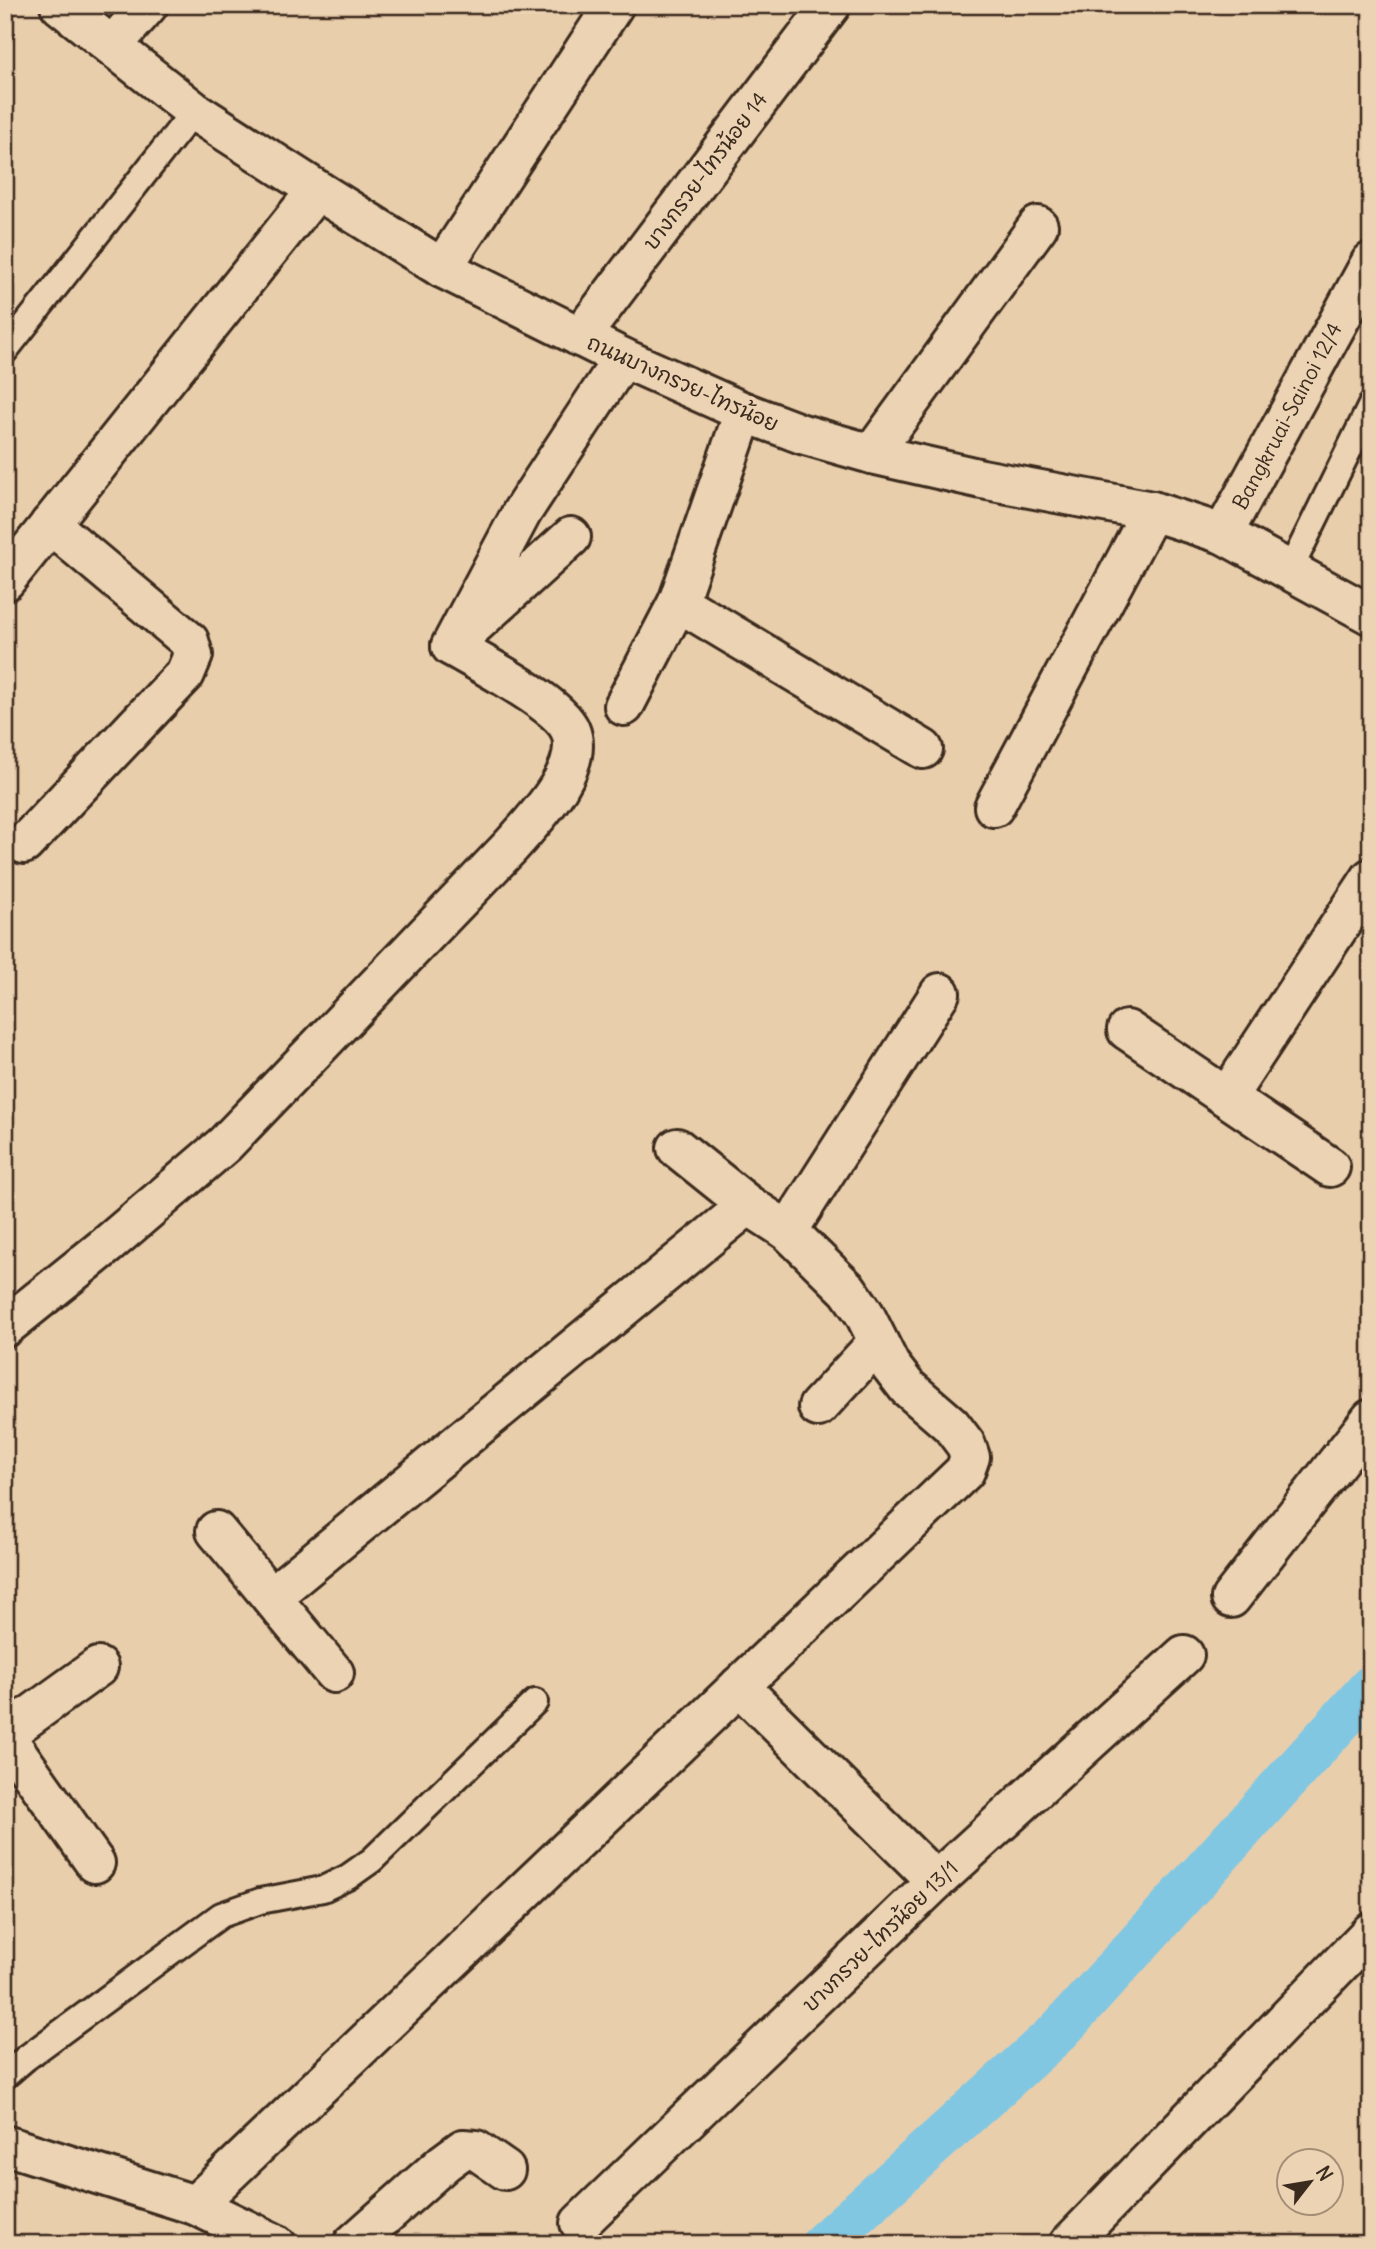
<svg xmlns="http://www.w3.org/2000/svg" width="1376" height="2249" font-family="Delius,'Playpen Sans Thai',sans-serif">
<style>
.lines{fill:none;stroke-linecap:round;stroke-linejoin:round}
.canal{stroke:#81c7e2;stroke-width:44}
.lane-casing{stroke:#3b2a1e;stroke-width:30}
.street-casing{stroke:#3b2a1e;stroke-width:44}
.secondary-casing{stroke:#3b2a1e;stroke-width:44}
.lane{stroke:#ebd3b3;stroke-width:24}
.street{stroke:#ebd3b3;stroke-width:38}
.secondary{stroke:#ebd3b3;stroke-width:38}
.labels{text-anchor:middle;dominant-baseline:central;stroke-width:7;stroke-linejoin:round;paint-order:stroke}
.street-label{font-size:21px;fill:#3b2a1e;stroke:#ebd3b3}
</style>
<rect width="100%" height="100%" fill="#e9ceac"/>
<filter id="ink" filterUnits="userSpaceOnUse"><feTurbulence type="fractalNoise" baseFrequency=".0143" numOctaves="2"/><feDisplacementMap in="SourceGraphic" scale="14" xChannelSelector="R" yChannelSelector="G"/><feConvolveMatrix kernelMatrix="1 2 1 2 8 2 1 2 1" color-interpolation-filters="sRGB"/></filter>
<g filter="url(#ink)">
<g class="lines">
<path class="canal" d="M823,2244L1059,2031L1371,1687"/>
<g class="lane-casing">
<g id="lane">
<path d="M5,351L194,111"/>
<path d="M1290,570L1371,405"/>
<path d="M5,2076L26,2058L221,1915L260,1901L323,1889L348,1877L372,1860L535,1702"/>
</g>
</g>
<g class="street-casing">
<g id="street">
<path d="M112,46L148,5"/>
<path d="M442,268L614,5"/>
<path d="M580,337L831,5"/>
<path d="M872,454L1038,226"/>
<path d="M1223,534L1371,262"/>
<path d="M571,537L451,646L522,512L623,358"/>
<path d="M5,581L317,190"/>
<path d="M678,602L923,749"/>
<path d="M624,706L678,602L744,412"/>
<path d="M994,807L1152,511"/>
<path d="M24,844L185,674L193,655L189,641L50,524"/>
<path d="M1127,1030L1330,1167"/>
<path d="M1227,1097L1371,878"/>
<path d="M788,1231L940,993"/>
<path d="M5,1327L107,1245L225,1144L511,846C533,821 586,768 570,730C559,703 478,662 451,646"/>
<path d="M818,1407L878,1342"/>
<path d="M216,1531L334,1673"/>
<path d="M271,1597L748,1205"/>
<path d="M1231,1598L1371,1419"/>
<path d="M739,1686L936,1881"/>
<path d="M5,1734L98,1667"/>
<path d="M5,1736L95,1863"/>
<path d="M5,2145L195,2205L276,2244"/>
<path d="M195,2205L965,1471L970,1457L966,1445L951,1425L907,1387L890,1365L864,1313L848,1290L788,1231L748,1205L677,1148"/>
<path d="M580,2223L936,1881L1184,1655"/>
<path d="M353,2244L444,2163L463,2149L476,2150L505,2170"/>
<path d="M1069,2244L1371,1932"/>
</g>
</g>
<g class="secondary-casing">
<path id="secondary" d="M60,5L194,111L317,190L442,268L623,358L744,412L802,434L872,454L982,479L1152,511L1223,534L1371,615"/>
</g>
<use href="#lane" class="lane"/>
<use href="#street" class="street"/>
<use href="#secondary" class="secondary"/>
</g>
</g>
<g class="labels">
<g class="street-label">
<text transform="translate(705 171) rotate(-53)">บางกรวย-ไทรน้อย 14</text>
<text transform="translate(683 383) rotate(24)">ถนนบางกรวย-ไทรน้อย</text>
<text transform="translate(1287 416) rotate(-62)">Bangkruai-Sainoi 12/4</text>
<text transform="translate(880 1936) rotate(-44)">บางกรวย-ไทรน้อย 13/1</text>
</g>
</g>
<rect width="1376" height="2249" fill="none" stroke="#ebd3b3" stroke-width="28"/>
<rect x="14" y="14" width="1348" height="2221" fill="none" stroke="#3b2a1e" stroke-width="2.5" filter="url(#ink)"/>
<g transform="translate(1310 2182) rotate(59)"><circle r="33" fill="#ebd3b3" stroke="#a58f77" stroke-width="2"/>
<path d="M0-5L12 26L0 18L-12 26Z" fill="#3b2a1e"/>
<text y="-10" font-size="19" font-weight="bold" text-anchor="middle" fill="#3b2a1e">N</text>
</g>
</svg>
